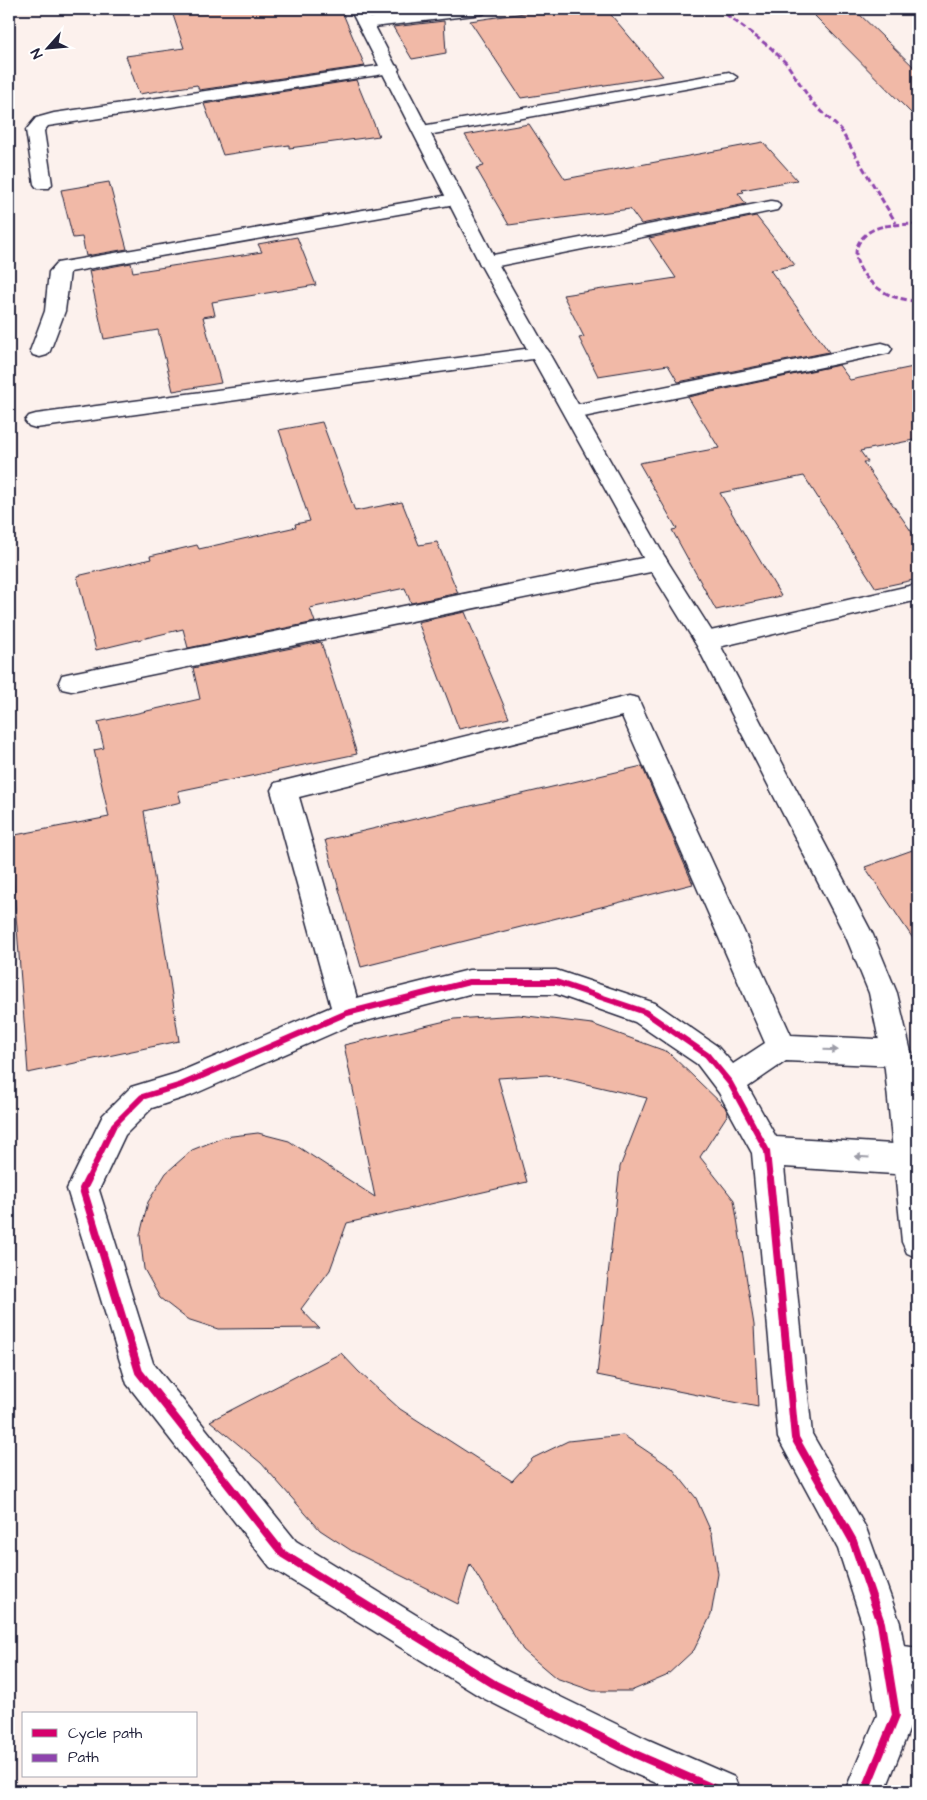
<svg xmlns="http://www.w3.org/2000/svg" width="927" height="1800" font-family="'Architects Daughter',sans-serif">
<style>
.building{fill:#f1b9a7;stroke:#22223b}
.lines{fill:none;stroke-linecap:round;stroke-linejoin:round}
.street-casing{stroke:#22223b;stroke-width:3}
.secondary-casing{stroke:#22223b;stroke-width:3}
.street{fill:#fff;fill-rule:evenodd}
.secondary{fill:#fff;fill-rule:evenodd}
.quiet{stroke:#8e44ad;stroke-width:3;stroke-dasharray:6 3;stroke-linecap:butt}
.cycleway-far1-casing{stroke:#fff;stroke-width:9}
.cycleway-casing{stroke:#fff;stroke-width:11}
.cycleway-far1{stroke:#d6006c;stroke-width:6}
.cycleway{stroke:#d6006c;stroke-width:8}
.oneway{fill:#9c9ca7}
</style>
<rect width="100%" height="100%" fill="#fcf1ed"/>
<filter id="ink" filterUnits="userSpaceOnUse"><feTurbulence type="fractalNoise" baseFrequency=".02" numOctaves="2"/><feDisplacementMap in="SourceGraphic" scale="10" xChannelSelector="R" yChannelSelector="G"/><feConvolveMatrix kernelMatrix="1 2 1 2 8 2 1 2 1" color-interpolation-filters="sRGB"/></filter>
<g filter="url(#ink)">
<g class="building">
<path d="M171,9H341L365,66L199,90L197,85L139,94L126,56L184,48Z"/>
<path d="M382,9H431L385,14Z"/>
<path d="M551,9H606L663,76L521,98L470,21Z"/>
<path d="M822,9H854L918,71V120L815,16Z"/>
<path d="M444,21L446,53L412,59L393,27Z"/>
<path d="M356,80L379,136L289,148V145L223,155L204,104Z"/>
<path d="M529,124L565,179L763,142L797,180L742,190L744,192L738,193L746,204L641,224L630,209L509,225L476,168L484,166L465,135Z"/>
<path d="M109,182L127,249L86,256L82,237L73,238L61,190Z"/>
<path d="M756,216L795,265L770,270L829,352L678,382L668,365L598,376L579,338L584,337L563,295L676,278L649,238Z"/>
<path d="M297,237L316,285L212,302L215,315L203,317L221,383L173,391L158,330L104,339L89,271L131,263L133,272L262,252L258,244Z"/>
<path d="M839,365L850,380L918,366V439L860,451L868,462H863L918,541V579L876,588L804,476L720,493L781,596L716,610L672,530L677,529L639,463L719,448L688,397Z"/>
<path d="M322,422L355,511L402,502L419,545L437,542L458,593L411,603L405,588L310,608L315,622L188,648L183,629L96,650L77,576L151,559L150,556L197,545L199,549L296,527L295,524L310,521L279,430Z"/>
<path d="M465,612L509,718L459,729L418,622Z"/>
<path d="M321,642L357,754L178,791L181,802L144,811L179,1041L28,1073L10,836L109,817L94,750L104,748L98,722L200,699L193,668Z"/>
<path d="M642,766L693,884L361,967L325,840Z"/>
<path d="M918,848V946L865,867Z"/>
<path d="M519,1015L592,1024L668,1052L725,1107L728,1114L700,1157L734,1200L754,1325L758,1407L597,1375L620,1167L647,1098L547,1075L498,1078L527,1182L347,1223L330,1270L301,1309L319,1328L218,1329L187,1319L160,1298L144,1269L140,1235L148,1202L166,1173L192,1150L224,1137L258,1133L289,1141L375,1197L344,1045L454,1019Z"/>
<path d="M341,1353L359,1372L400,1409L512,1481L533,1458L568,1441L623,1435L672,1468L696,1498L712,1534L718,1574L711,1615L694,1650L666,1676L631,1691H593L556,1678L523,1650L470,1564L458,1604L352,1551L320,1530L261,1463L210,1421Z"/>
</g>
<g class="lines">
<g class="street-casing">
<g id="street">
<path d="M446,9H491L483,14L365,28L357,23L365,18Z"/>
<path d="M391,64L397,66L399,69L397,72L48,126L44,131L52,184L49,188H37L34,184L26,130L36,118L54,113Z"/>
<path d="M729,72L737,77L735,80L422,136L416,135L413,131L416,127L422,126Z"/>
<path d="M455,194L461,195L464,199L461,203L70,272L65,311L50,351L47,355L40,357L33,355L30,351L45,311L49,272L57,263Z"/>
<path d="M771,201L777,202L780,206L777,210L488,268L481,266L479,262L481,258L488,256Z"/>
<path d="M882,343L889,345L892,349L889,353L574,419L567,417L564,412L567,407L574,405Z"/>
<path d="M540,347L547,349L550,353L547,357L36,428L29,426L25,421L29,416L36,414Z"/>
<path d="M657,555L665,557L668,563L665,569L71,691L62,689L59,682L62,675L71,673Z"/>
<path d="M918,584V600L706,650L698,647L694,641L698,635L706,632Z"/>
<path d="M629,696L638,698L641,705L791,1035L897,1040L907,1044L912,1053L907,1062L897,1066L786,1061L748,1087L776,1137L910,1145L918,1149V1171L910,1175L784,1167L812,1434L866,1528L900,1623L904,1646L918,1648V1686L910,1685L915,1715L885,1791H845L877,1715L862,1623L838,1549L778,1438L752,1153L719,1093L697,1064L635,1022L556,994H469L351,1025L192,1095L152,1108L125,1135L99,1190L153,1363L296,1541L507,1671L649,1740L734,1777L740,1791H675L621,1768L481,1697L270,1567L127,1384L67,1189L103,1115L131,1087L177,1073L331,1007L271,790L275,783ZM622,716L765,1043L733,1064L717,1046L655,1003L556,970H469L357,998L299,797Z"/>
</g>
</g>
<g class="secondary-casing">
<path id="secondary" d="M350,9H366L497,262L666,559L718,641L873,935L897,993L915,1069L918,1099V1258L907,1253L902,1242L885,1069L869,993L846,937L696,644L646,563L479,262Z"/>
</g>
<use href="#street" class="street"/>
<use href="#secondary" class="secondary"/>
<g class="quiet">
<path d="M719,9L771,48L787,64L812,102L840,129L896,223"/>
<path d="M918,224C902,225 883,223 869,232C839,253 867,286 892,296C900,299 910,300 918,302"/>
</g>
<g class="cycleway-far1-casing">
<path id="cycleway-far1" d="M87,1181L114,1125L142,1097L181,1085L347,1013L469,982H556L645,1012L707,1055L730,1083L767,1151L770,1181"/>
</g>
<g class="cycleway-casing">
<g id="cycleway">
<path d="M88,1179L83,1189L139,1372L283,1554L494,1684L635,1754L720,1791"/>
<path d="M770,1179L795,1438L853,1541L881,1623L896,1715L865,1791"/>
</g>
</g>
<use href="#cycleway-far1" class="cycleway-far1"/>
<use href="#cycleway" class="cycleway"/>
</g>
<defs><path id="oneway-solid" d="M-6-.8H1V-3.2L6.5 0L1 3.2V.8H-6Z" transform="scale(1.25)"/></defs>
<g class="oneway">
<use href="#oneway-solid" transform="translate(831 1050) rotate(2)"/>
<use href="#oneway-solid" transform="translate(862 1157) rotate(-177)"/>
</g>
</g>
<rect width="927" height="1800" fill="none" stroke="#fff" stroke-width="30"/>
<rect x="15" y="15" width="897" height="1770" fill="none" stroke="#22223b" stroke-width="2" filter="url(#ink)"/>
<rect x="22" y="1712" width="175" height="65" fill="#ffffff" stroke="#a7a7b1"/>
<rect x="32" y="1729" width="25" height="8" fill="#d6006c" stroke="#a7a7b1"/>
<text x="68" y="1738" font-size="15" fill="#22223b">Cycle path</text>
<rect x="32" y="1754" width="25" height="8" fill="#8e44ad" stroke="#a7a7b1"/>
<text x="68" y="1762" font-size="15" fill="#22223b">Path</text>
<g transform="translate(48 48) rotate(243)" stroke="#ffffff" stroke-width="4" paint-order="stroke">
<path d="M0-4L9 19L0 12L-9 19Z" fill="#22223b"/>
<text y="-8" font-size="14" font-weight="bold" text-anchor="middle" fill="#22223b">N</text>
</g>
</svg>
